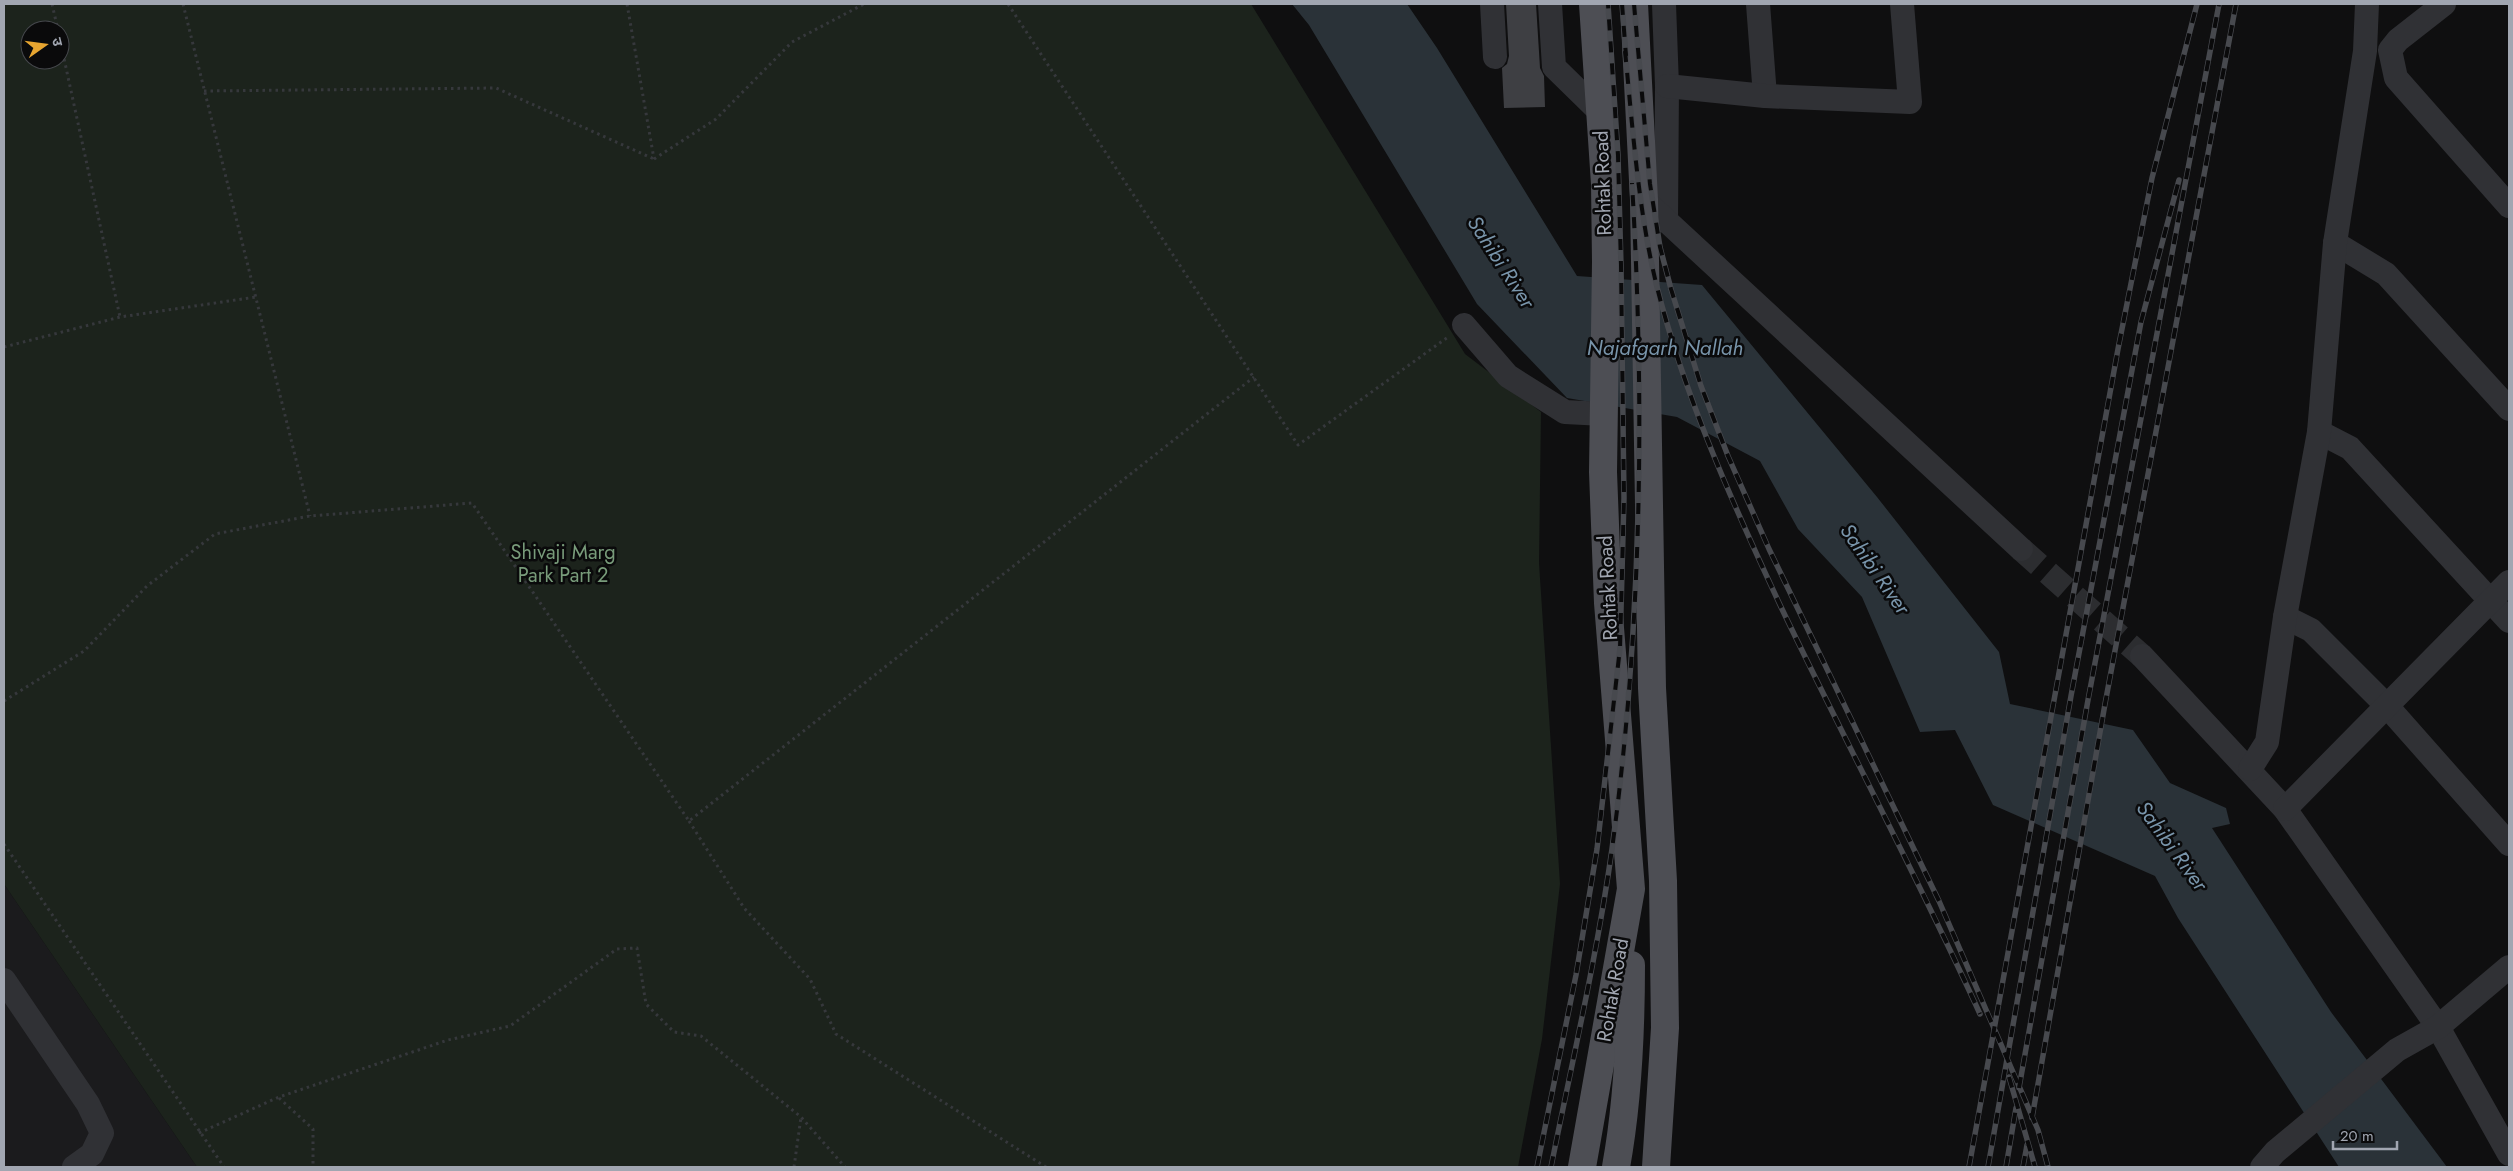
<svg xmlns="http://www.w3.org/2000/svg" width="2513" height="1171" font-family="Jost,'Noto Sans Devanagari',sans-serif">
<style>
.built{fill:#1b1b1d}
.green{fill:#1c231c;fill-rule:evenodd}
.water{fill:#2a3238}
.building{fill:#3e3f43}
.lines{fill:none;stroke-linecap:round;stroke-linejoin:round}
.minor-tunnel{stroke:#2c2d30;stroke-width:24;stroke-dasharray:24 12;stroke-linecap:butt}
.path{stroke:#36383c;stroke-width:3;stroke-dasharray:2.5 4;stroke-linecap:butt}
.minor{stroke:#303135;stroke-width:24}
.major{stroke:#4d4e54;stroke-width:28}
.rail-casing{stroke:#47494e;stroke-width:5.5}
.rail{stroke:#0a0a0b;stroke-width:4;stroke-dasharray:11;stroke-linecap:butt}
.labels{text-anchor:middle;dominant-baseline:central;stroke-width:5;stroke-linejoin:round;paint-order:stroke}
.street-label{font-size:20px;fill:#a1a6b1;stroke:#0a0a0b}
.park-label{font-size:20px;fill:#789b7a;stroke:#0a0a0b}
.water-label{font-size:21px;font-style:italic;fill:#7995ab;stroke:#0a0a0b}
</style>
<rect width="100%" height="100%" fill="#0f0f10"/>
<path class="built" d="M4,884L197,1167H4Z"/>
<path class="green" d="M4,4H1251L1465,354L1541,412L1539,563L1560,884L1542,1039L1518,1167H197L4,884ZM30,30H60V60H30Z"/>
<path class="water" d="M1292,4H1407L1437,48L1577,276L1702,285L1877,497L1999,652L2010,704L2133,730L2170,783L2226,808L2230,824L2212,828L2331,1012L2447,1167H2339L2178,918L2155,876L1993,805L1955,730L1920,732L1862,597L1798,529L1760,461L1677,417L1567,398L1477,304L1309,25Z"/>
<path class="building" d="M1506,4H1536L1540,68L1544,76L1545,107L1504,108L1502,68L1507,64L1509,56Z"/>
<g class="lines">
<path class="minor-tunnel" d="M2021,549L2142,656"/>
<g class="path">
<path d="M52,4L58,30"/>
<path d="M183,4L310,516"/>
<path d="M627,4L654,159"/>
<path d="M1008,4L1298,445L1448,337"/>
<path d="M60,40L120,317"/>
<path d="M204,91L496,88L654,159"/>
<path d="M654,159L716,119L792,42L864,4"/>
<path d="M4,347L120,317L256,297"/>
<path d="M4,701L84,651L147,586L215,534L310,516L472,503L689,821L1254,377"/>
<path d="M689,821L744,908L810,979L836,1034L1046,1167"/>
<path d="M4,844L224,1167"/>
<path d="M279,1098L313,1129V1167"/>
<path d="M199,1133L279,1097L448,1040L510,1026L617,949L637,948L646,1004L674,1032L701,1036L801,1117L845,1167"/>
<path d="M794,1167L801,1117"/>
</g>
<g class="minor">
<path d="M1492,4L1495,57"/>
<path d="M1550,4L1554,67L1600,112"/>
<path d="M1664,4L1667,86L1666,221"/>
<path d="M1758,4L1765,96"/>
<path d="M2444,4L2398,40L2390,50L2396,78L2509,206"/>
<path d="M1667,86L1765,96L1910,102L1902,4"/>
<path d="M1644,200L2021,549"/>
<path d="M2335,243L2386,274L2509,409"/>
<path d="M1464,325L1508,376L1565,412L1604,414"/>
<path d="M2319,432L2350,448L2509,621"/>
<path d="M2285,617L2311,630L2386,705L2509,844"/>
<path d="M2142,656L2285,809L2438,1027L2509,1154"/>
<path d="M2250,769L2267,742L2285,617L2319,432L2335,243L2365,51L2367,4"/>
<path d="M2285,809L2509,582"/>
<path d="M4,980L88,1104L102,1133L92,1154L74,1167"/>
<path d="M2262,1167L2275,1152L2397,1050L2438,1027L2509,967"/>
</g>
<g class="major">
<path d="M1634,4L1644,200L1652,688L1663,881L1665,1028L1656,1167"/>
<path d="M1582,1167L1631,889L1608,603L1603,472L1606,262L1605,184L1593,4"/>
<path d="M1616,1167C1628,1101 1631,1032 1631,965"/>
</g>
<g class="rail-casing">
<g id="rail">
<path d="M1622,4L1626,56"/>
<path d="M1634,4L1650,184L1660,247L1671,289L1701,386L1728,456L1769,549L1939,901L2038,1130L2048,1167"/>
<path d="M1625,51C1633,130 1638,210 1657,287C1685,398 1733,504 1781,607C1846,743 1917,876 1980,1014"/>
<path d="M2009,1077L2035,1167"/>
<path d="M2019,1088L2088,700L2219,4"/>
<path d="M2032,1118L2105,704L2236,4"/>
<path d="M1537,1167L1576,975L1597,849L1620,648L1624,498L1621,265L1618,155L1608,4"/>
<path d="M1551,1167C1572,1062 1597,956 1612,849C1642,628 1645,406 1632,183"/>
<path d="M1969,1167L2118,349L2152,178L2197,4"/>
<path d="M1988,1167L2071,696L2141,322L2179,180"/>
<path d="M2006,1167L2016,1108"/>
<path d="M2023,1167L2027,1145"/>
</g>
</g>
<use href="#rail" class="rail"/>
</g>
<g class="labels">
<g class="street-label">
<text transform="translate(1603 183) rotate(-92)">Rohtak Road</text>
<text transform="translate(1608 588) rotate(-93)">Rohtak Road</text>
<text transform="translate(1613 990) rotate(-80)">Rohtak Road</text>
</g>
<g class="park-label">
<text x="563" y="552">Shivaji Marg<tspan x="563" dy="23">Park Part 2</tspan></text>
</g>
<g class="water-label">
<text transform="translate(1501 262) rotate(57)">Sahibi River</text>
<text x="1665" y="348">Najafgarh Nallah</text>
<text transform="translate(1875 569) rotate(55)">Sahibi River</text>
<text transform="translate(2172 846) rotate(54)">Sahibi River</text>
</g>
</g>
<rect width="2513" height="1171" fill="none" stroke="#a1a6b1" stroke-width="10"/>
<g transform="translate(45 45) rotate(76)"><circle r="24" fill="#0a0a0b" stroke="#46484d"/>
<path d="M0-4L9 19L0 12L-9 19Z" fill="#e7a530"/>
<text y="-8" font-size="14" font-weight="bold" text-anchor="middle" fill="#a1a6b1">उ</text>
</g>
<path d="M2333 1141v8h64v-8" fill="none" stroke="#a1a6b1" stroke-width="2.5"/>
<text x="2340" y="1141" font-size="15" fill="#a1a6b1" stroke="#0a0a0b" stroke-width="4" paint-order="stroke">20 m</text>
</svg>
